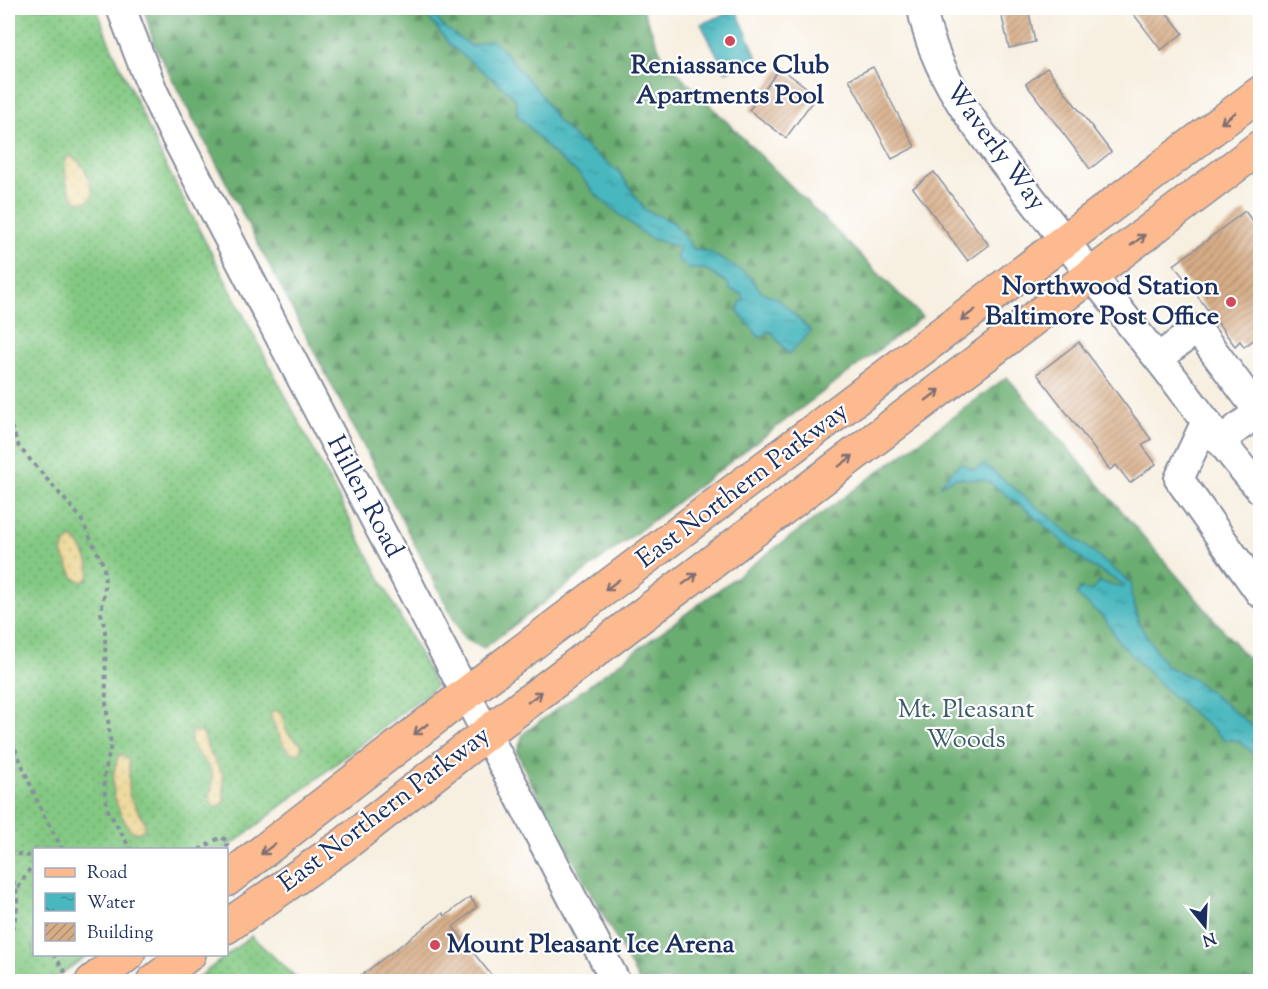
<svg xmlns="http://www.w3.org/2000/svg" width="1268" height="989" font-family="'Sorts Mill Goudy',serif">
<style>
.grass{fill:url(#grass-dots);stroke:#507c70;stroke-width:1.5}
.forest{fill:url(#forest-firs);stroke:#436e68;stroke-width:1.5}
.sand{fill:url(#sand-dots);stroke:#84847e;stroke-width:1.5}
.water{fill:url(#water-ripples);stroke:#32738e;stroke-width:1.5}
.building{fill:url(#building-hatch)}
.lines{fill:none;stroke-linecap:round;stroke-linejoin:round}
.minor-casing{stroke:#898f9f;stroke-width:32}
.major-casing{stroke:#898f9f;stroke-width:36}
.path{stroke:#898f9f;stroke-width:4;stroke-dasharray:4.5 4.5;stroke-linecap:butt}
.minor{stroke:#fff;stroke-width:28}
.major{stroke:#fcba8e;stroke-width:33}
.oneway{stroke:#806e74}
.poi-dot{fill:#d1495b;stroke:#fff;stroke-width:2}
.labels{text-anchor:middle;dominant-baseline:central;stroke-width:4.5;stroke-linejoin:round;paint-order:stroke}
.poi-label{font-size:26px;font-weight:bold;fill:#1b2f5e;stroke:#fff}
.street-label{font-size:26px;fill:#1b2f5e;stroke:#fff}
.park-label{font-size:26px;fill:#3a5d69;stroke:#fff}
</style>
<defs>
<pattern id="grass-dots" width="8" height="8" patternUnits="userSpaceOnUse" patternTransform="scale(1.5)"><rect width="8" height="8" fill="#84c983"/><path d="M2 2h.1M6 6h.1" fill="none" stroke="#6ba46e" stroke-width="1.8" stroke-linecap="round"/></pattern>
<pattern id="forest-firs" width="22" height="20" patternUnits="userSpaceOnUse" patternTransform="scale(1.5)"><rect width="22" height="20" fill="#6bad71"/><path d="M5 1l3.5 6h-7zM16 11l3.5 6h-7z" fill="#578d60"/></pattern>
<pattern id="sand-dots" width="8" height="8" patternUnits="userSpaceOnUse" patternTransform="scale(1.5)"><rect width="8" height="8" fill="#eeda9e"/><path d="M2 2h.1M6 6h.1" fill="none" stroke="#ccbb8a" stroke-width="1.8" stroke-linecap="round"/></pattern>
<pattern id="water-ripples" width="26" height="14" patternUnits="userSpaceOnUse" patternTransform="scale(1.5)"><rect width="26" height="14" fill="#48b7be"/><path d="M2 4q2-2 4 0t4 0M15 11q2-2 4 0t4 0" fill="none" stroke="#3b959e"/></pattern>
<pattern id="building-hatch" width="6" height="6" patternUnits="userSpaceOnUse" patternTransform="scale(1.5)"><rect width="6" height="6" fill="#d7ad87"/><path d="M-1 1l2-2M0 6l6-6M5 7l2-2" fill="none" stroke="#ae8d72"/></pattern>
</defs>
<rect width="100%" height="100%" fill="#fff"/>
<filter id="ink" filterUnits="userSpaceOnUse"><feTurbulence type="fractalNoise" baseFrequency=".0167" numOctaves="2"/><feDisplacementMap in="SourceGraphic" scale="12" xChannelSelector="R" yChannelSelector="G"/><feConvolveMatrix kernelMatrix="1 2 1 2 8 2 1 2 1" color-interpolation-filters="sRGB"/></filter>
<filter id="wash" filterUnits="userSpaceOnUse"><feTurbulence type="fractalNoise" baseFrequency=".008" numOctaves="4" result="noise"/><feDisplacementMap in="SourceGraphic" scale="24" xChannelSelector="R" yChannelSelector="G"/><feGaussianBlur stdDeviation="1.35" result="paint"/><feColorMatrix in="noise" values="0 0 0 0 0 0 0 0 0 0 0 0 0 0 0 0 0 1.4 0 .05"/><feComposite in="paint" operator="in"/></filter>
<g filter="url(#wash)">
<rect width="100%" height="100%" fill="#f7efe0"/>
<g class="grass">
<path d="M8,8H97L107,37L164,162L436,686L226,849L34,850V954L88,955L51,981H8Z"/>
<path d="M251,936L300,981H194Z"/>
</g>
<g class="forest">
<path d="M144,8H642L663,58L922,317L484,648L464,639L154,44Z"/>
<path d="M1007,377L1260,673V981H639L529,779L517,752L523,734Z"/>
</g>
<g class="sand">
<path d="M69,156C85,161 90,180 93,195L88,201L79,202C66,194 64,173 66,159Z"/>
<path d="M73,538C83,547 92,564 89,577L83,582L74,578L62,553L65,544Z"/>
<path d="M273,710C286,712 282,724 288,733C292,739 299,740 302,746L299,753H292L284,746L270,716Z"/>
<path d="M192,731L203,733L209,751L223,774L224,802L217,808L210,803C208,794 215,782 212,774C207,759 185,748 192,731Z"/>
<path d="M119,755H123L129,761V795L145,823L144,830L137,833C129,831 128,827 124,820C112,799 109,779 119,755Z"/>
</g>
<g class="water">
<path d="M421,8H427L445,28L471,46L490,40L500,47L542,96L556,119L578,141L619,172L645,210L673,222L694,249L711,253L750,276L761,292L777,298L811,331L789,354L770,331L760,338L738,312L740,302L744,300L742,294L730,290L728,283L705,269H689L676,258L680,247L649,238L597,196L580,175L551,152L517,114V102L510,93L450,45Z"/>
<path d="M736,10L757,57L726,72L701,24Z"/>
<path d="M960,463L974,470L984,464L1132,584L1131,593L1139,624L1166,666L1192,678L1260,732V759L1239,741L1224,739L1168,692L1119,642L1105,619L1077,595L1081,589L1091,591L1100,582L1123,587V584L1089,565L1028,511L986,480L954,478L940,485Z"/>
</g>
<g id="blocks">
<g class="building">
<path d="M1000,8H1028L1035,42L1009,48Z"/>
<path d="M1129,8H1163L1183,33L1161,50Z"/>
<path d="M873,67L915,147L892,159L849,79Z"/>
<path d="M780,68L817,95L786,138L749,110Z"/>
<path d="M1047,68L1111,152L1090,169L1026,84Z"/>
<path d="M934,172L989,245L968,261L913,188Z"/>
<path d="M1245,211L1260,232V335L1244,347L1240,341L1235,346L1174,265Z"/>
<path d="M1079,342L1151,439L1142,445L1156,464L1130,483L1116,465L1110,470L1037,374Z"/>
<path d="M470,897L477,907L453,927L496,981H354L443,913L445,916Z"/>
</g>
</g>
</g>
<g filter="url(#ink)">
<use href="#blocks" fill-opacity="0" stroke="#898f9f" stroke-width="1.5"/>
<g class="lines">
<g class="minor-casing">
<g id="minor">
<path d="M121,8L153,91L171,128L616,982"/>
<path d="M922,8C935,82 987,141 1032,199C1073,252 1114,304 1156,356C1192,400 1222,447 1260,489"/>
<path d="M1158,358L1197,329L1259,412"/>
<path d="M1206,421L1179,479L1260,593"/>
<path d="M1220,441L1260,411"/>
</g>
</g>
<g class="major-casing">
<g id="major">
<path d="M226,880L467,693L1260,93"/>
<path d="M226,927L346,843L488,732L1260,147"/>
<path d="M92,982L128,954"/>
<path d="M153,982L189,954"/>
</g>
</g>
<g class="path">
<path d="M8,418L19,447L80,517L104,566L105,588L101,613L105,630L106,704L111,745L104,777L105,794L108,810L131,850"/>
<path d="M8,732L42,812L63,850"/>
<path d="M199,850L221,837L228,841L227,848"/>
<path d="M8,852L34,857"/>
<path d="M8,873C24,894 16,918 8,942"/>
<path d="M18,888L34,862"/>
<path d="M53,954L68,976"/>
</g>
<use href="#minor" class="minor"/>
<use href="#major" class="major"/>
</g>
<defs><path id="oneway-shaft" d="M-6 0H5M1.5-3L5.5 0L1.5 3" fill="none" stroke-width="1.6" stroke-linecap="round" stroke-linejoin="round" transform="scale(1.5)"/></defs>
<g class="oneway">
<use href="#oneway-shaft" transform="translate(1228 118) rotate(143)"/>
<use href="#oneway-shaft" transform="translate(1138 240) rotate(-37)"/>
<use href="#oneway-shaft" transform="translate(968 315) rotate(143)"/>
<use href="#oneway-shaft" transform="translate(933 395) rotate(-37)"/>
<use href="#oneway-shaft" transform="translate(846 461) rotate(-37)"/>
<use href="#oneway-shaft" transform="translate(690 579) rotate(-37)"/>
<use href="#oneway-shaft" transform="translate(612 585) rotate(143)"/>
<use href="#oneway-shaft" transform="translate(535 697) rotate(-37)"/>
<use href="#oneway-shaft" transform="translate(421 729) rotate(142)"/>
<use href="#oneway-shaft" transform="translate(268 849) rotate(143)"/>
</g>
</g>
<g class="poi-dot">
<circle cx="730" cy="41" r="6"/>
<circle cx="1231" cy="302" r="6"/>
<circle cx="435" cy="945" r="6"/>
</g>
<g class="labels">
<g class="poi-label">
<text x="730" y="66">Reniassance Club<tspan x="730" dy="30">Apartments Pool</tspan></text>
<text x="1219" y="287" text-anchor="end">Northwood Station<tspan x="1219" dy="30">Baltimore Post Office</tspan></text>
<text x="447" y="945" text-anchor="start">Mount Pleasant Ice Arena</text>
</g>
<g class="street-label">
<text transform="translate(995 147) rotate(54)">Waverly Way</text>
<text transform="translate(743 486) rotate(-37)">East Northern Parkway</text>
<text transform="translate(364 497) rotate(62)">Hillen Road</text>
<text transform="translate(385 810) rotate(-37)">East Northern Parkway</text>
</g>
<g class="park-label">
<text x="966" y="710">Mt. Pleasant<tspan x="966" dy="30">Woods</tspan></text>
</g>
</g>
<rect width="1268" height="989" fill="none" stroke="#fff" stroke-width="30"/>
<rect x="33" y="848" width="195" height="108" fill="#ffffff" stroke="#a4acbf" stroke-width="1.5"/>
<rect x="45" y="868" width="30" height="9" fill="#fcba8e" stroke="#a4acbf" stroke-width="1.5"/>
<text x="87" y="878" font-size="18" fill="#1b2f5e">Road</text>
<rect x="45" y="893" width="30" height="18" fill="url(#water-ripples)" stroke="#a4acbf" stroke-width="1.5"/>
<text x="87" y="908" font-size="18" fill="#1b2f5e">Water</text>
<rect x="45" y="923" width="30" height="18" fill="url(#building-hatch)" stroke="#a4acbf" stroke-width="1.5"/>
<text x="87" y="938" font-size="18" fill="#1b2f5e">Building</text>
<g transform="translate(1205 926) rotate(162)" stroke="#ffffff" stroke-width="4.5" paint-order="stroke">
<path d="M0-4.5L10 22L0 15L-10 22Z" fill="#1b2f5e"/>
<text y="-9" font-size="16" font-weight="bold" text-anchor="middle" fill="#1b2f5e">N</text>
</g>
</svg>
